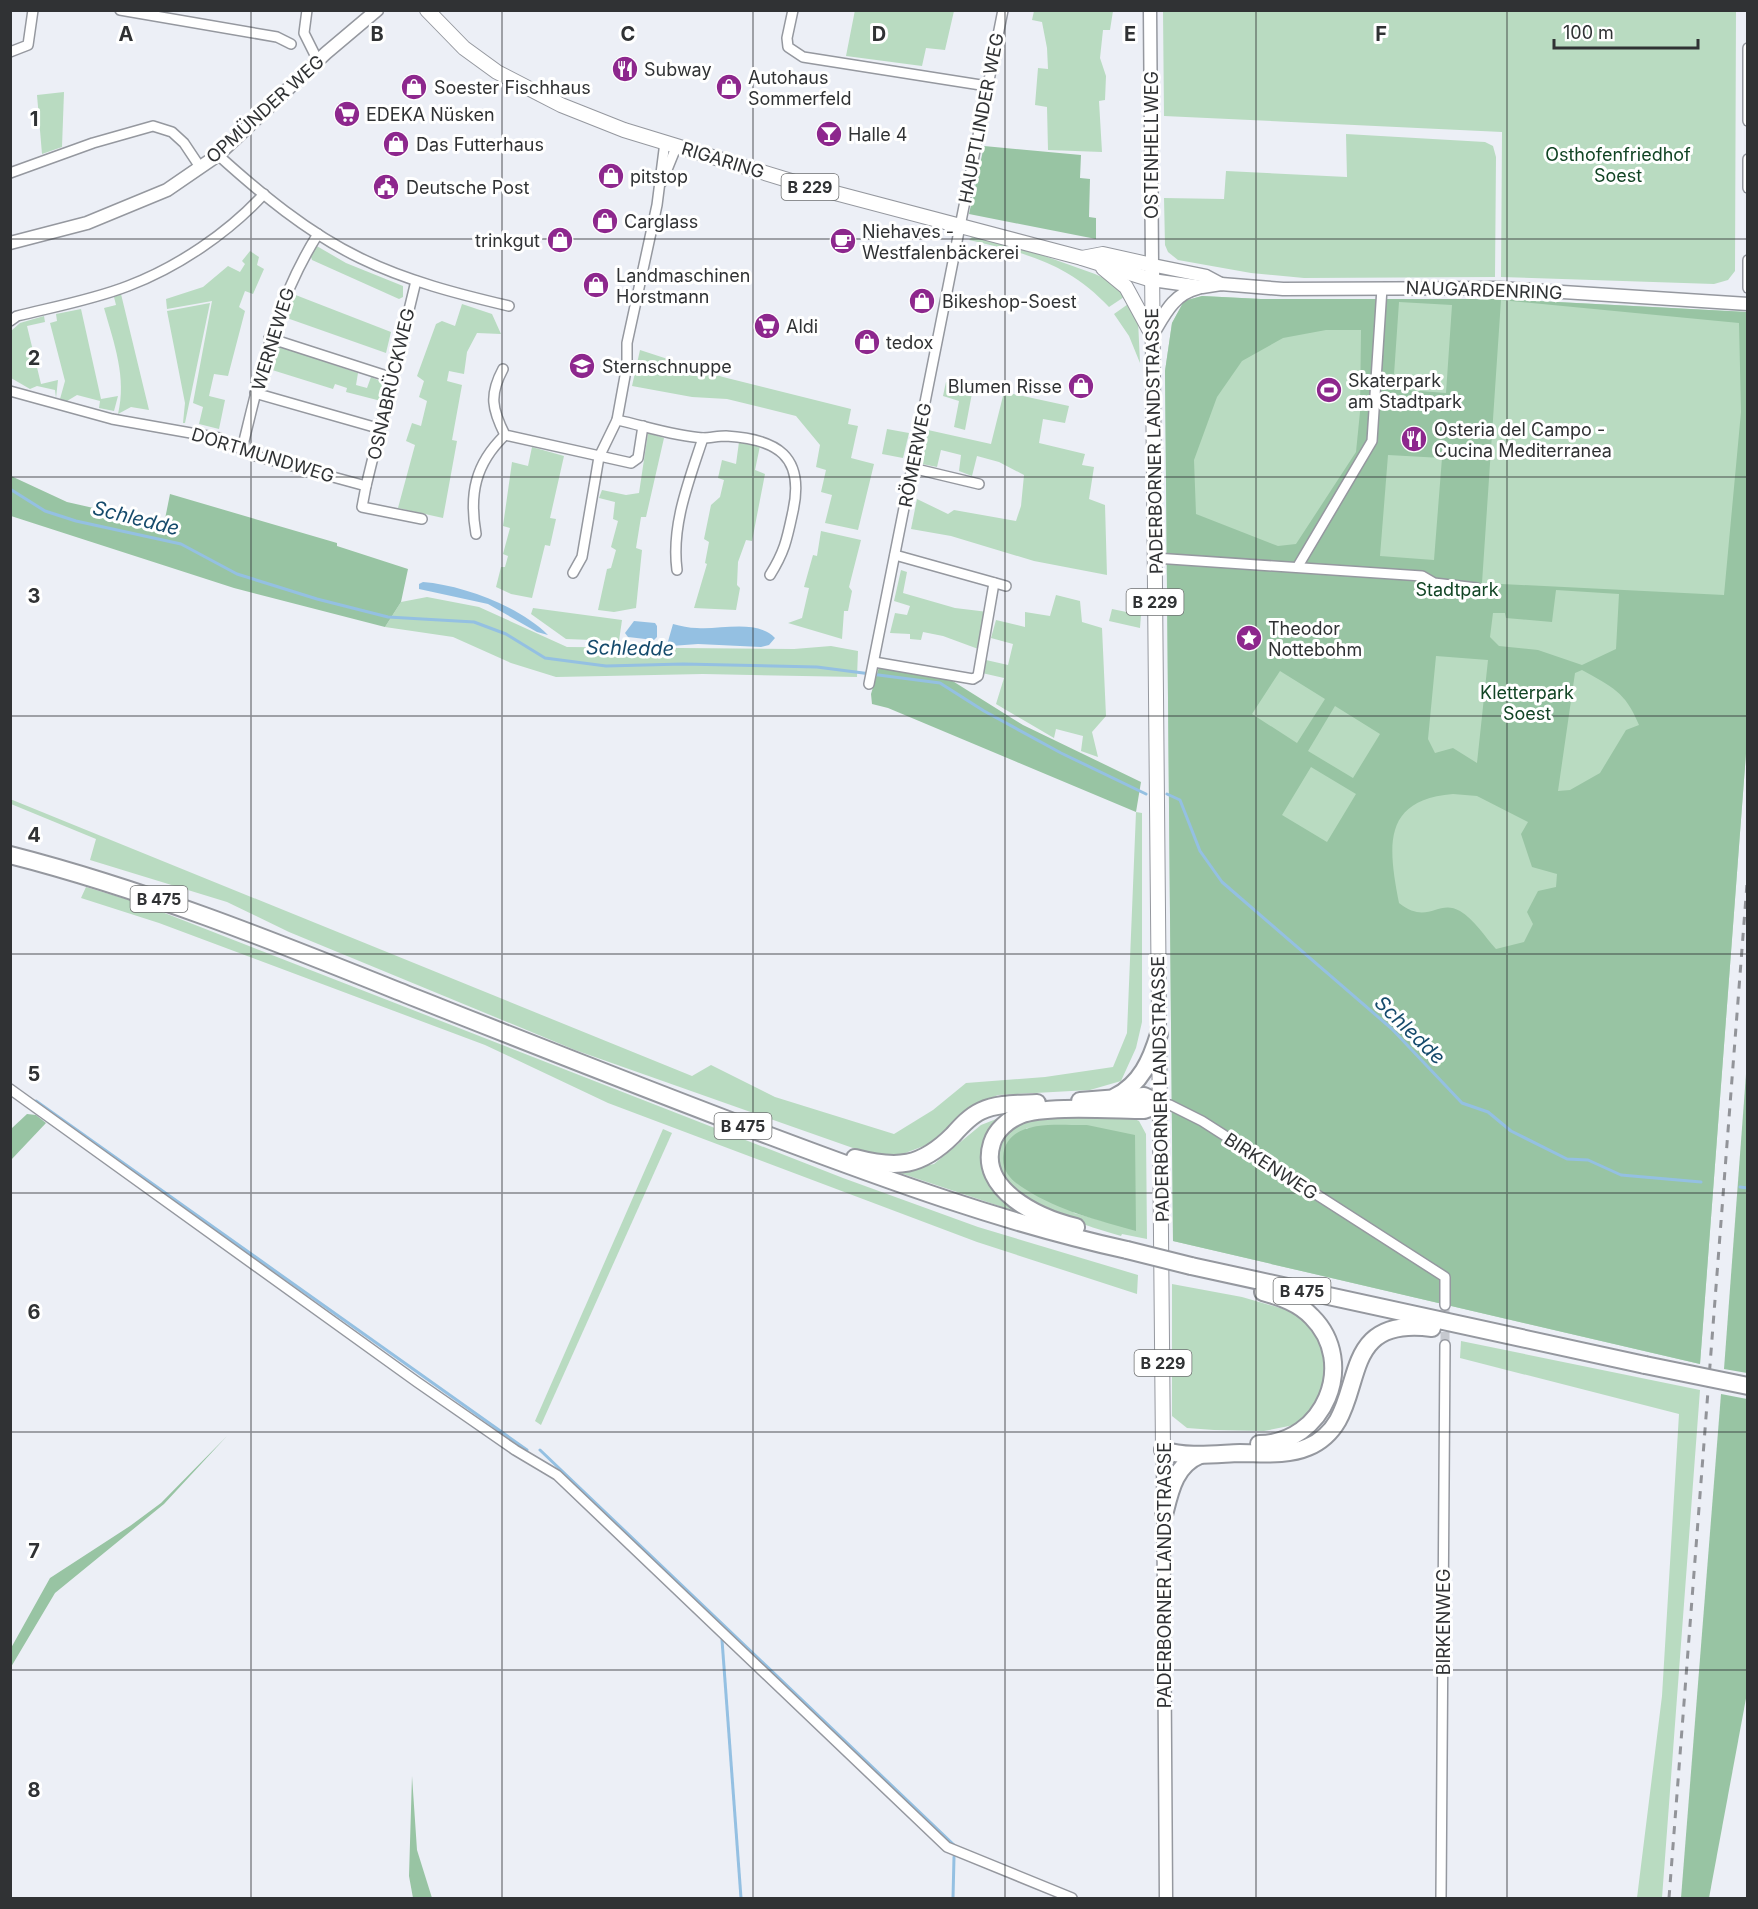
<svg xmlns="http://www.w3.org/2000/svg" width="1758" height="1909" font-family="Inter,sans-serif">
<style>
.green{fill:#b9dbc1;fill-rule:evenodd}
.forest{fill:#98c4a3;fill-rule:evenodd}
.water{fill:#94c0e2}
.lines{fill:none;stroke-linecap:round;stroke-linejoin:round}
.stream{stroke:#94c0e2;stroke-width:3}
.street-tunnel{stroke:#c6c9cf;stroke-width:9;stroke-dasharray:9 4.5;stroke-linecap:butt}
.street-casing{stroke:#95989f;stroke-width:12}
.secondary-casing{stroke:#95989f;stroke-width:15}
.primary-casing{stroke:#95989f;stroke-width:16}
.highway-casing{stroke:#95989f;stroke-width:20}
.street{stroke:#fff;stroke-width:9}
.secondary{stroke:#fff;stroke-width:12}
.primary{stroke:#fff;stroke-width:14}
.highway{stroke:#fff;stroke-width:16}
.rail{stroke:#929499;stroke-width:3;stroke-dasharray:8 8;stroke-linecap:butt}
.highway-bridge-casing{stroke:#95989f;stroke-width:20;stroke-linecap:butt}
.highway-bridge{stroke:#fff;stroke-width:16}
.grid{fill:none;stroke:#303234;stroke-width:1.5;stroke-opacity:0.55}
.labels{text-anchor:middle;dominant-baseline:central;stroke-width:6;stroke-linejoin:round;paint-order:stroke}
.shield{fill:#fff;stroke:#6e7071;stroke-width:1.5}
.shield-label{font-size:16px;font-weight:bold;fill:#303234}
.poi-label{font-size:18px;fill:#303234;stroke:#fff;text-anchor:start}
.street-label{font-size:18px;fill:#303234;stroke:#fff}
.park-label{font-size:18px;fill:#114424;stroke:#fff}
.water-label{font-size:20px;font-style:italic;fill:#164b6c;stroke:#fff}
.grid-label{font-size:20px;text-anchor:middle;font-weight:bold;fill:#303234;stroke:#fff;stroke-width:6;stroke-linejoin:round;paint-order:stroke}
</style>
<rect width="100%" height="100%" fill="#eceff6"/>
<g class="green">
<path d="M855,10H954V11L945,50L926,48L922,66L846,56Z"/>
<path d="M1034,11H1113L1110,30H1103L1100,58L1106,76L1105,100L1099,101L1102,152L1048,150L1047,107L1035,105L1038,68L1048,69L1047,48L1042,22L1032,20Z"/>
<path d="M1163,11H1736L1735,271L1728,280L1714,284L1501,277L1502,132L1164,116Z"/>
<path d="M64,92L62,147L42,154L37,95Z"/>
<path d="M1346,134L1485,142L1493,146L1496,157L1495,277L1304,278L1251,273L1178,260L1168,252L1165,245L1164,198L1224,199L1226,171L1347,177Z"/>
<path d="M973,236L1025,249L1095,274L1115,283L1127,295L1109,307C1068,263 1025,253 969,240Z"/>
<path d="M315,245L346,263L403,286V297L399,299L312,260L310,254Z"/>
<path d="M250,251L259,257L257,265L264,269L253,294L245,291L239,307L245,311L228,376L214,374L209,396L225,400L219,429L199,424L203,407L193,403L212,301L167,309L166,299L203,287L228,266L240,272L245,264L242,261Z"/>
<path d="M121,294L149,410L131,407L118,414C127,378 114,343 104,308L116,305L114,297Z"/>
<path d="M293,294L391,332L386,353L284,317Z"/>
<path d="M1202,296L1261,299H1500L1747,312V740L1700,1364L1173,1241L1165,371L1172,323L1184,301Z"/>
<path d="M1131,302L1138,320L1140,363L1129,336L1114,314Z"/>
<path d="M210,303L185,423H183L185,403L167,311Z"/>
<path d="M462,304L492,314L501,334L477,333L467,352L464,374L449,371L447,381L462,385L452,440L457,441L443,518L398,508L415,445L406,441L412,423L421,426L427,401L419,397L424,381L417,376L436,324L442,321L455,326Z"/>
<path d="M81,309L101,399L118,396L114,411L99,408L100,401L77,395L67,401L60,399L65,381L50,323L57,321L56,314Z"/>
<path d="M44,316L45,322L27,326L41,384L58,380L56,398L55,390L37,386L30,389L11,378V331L20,323Z"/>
<path d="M275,345L358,373L356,385L367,388L371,377L385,383L381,401L346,392L347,388L335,384L333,389L269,369Z"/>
<path d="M640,350L723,377L851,409L848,424L858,426L851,458L874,464L858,530L825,523L832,495L821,492L826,470L816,467L820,445L796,416L727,399L692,397L632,386Z"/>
<path d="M946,382L973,388L965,430L954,427L959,401L943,396Z"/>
<path d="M1004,392L1069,406L1065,423L1043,419L1039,443L1085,454L1082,465L1094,467L1089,499L1105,505L1107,575L1034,561L951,536L911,529L917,499L948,514L954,510L1016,521L1021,506L1024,475L999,462L977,456L972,476L959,471L961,455L941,450L937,467L922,464L928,430L991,444Z"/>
<path d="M887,429L909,433L903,458L882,454Z"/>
<path d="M648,433L664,438L646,517H641L636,548L642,550L636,608L614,612L598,610L607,569L611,568L616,550L611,547L618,521L613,519L615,502L599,498L602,490L626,495L639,493Z"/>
<path d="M739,442L760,446L755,470L765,474L752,541L746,540L738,562L737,585L740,588L736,610L694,608L707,564L705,563L709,542L704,539L711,505L720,497L724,480L718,478L722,460L736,464Z"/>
<path d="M532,447L564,456L550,518L556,519L550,546L545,545L532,598L511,594L496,587L501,567H505L508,556L503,554L510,528L503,526L512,462L528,466Z"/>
<path d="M821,531L861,540L849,587L852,591L848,611H844L842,639L788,623L802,618L809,588L804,587L813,555L817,556Z"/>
<path d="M901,570L907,572L903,593L955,608L988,612L981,650L943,636L923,632L921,640L910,639V634L890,633L895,613L907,615L910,606L894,601Z"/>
<path d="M1056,595L1080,601L1082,622L1102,628L1106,716L1092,732L1098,757L1081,751L1083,736L1056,729L1054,738L996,704L1004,678L982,673L986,660L1008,665L1013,644L991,638L996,620L1025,627V612L1050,616Z"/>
<path d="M427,597L479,607L567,647L794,649L831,646L858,651L857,677L703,674L556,677L511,663L453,637L385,627L401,602Z"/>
<path d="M533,608L622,620L619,641L566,639L531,614Z"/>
<path d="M1112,609L1141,615L1140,628L1109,621Z"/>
<path d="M10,799L692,1076L711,1065L775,1097L894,1134L933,1110L966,1083L1045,1077L1113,1067L1127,1033L1136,812L1142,813V1022L1136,1048L1121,1081L1090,1090L998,1095L969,1108L929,1144L900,1155L870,1154L575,1050L289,932L227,902L90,860L96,839L11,804Z"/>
<path d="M86,887L139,903L843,1178L978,1227L1138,1275L1137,1294L977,1242L608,1103L485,1045L159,923L81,898Z"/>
<path d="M1009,1114L988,1134L981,1156L985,1175L1000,1198L1029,1216L897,1172L934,1164L981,1125Z"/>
<path d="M1035,1116L1130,1117L1139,1121L1146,1134L1147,1239L1122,1234L1121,1236C1078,1224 1042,1210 1005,1186L995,1147L1011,1125ZM1087,1125L1136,1230L1074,1213L1026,1128Z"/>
<path d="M663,1129L672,1133L541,1425L535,1421Z"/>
<path d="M1172,1284L1242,1297L1294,1312L1310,1325L1322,1343L1327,1367L1316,1408L1299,1424L1264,1431L1214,1430L1187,1428L1172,1416Z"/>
<path d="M1461,1341L1700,1390L1662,1898H1637L1662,1696L1679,1414L1460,1358Z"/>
</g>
<g class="forest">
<path d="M984,146L1081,155L1080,178L1090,179L1089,217L1096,218V239L969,214Z"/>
<path d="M1202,296L1261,299H1500L1747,312V740L1700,1364L1173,1241L1165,371L1172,323L1184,301ZM1501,300L1739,323L1741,412L1724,595L1482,583ZM1399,302L1452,305L1446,393L1393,389ZM1326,330H1361L1360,412L1356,452L1296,544L1278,546L1196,514L1194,460L1217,397L1242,361L1283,338ZM1388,455L1442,458L1434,560L1380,556ZM1556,590L1619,594L1616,649L1582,665L1538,650L1499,646L1490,637L1493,613H1505L1506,618L1552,622ZM1436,656L1488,660L1477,763L1453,748L1435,753L1428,739ZM1582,670C1612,687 1625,691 1639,725L1626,730L1600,773L1570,790L1558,791L1575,673ZM1280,671L1325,699L1297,743L1252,714ZM1335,706L1380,734L1353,778L1308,751ZM1311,767L1356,794L1327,842L1282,815ZM1453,794L1477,796L1528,822L1521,834L1532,867L1557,874L1556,887L1538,891L1527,912L1533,924L1524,942L1496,949C1485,937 1474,919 1460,911C1438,898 1428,926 1399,903C1388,846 1382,800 1453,794Z"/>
<path d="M11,476L67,502L164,524L170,494L337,543V546L408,569L401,602L385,627L234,588L11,516Z"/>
<path d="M879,667L943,675L1023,725L1141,782L1136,812L888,708L872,704L871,694Z"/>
<path d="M1747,1061L1748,1373H1747L1724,1369Z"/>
<path d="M27,1114L36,1115L46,1123L11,1160V1129Z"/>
<path d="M1087,1125L1135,1135L1136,1231C1098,1220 1059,1211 1025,1189C1013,1182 1002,1172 1003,1157C1006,1117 1060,1126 1087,1125Z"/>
<path d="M1721,1394L1747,1399V1693L1709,1898H1681Z"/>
<path d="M227,1436L164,1504L55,1593L11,1667V1648L50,1578L130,1526L161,1503Z"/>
<path d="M412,1776L417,1850L432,1898H413L409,1876Z"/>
</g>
<g class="water">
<path d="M423,582C462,585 519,606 548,635L537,632L488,604L419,589V584Z"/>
<path d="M634,621L655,623L657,626V637L654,640L628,637L625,633Z"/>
<path d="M673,624C681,626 689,628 697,628C720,630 757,619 775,638L769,645L761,647L698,644L671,646L667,645Z"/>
</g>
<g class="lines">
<g class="stream">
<path d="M10,489L45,511L76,521L181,544L237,574L317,599L388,617L474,622L506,634L545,658L606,666L683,664L817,667L940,683L984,711L1061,753L1146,794"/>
<path d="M1167,794L1180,800L1200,851L1222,882L1392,1029L1462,1103L1488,1112L1511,1131L1567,1159L1588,1160L1621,1175L1701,1182"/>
<path d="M36,1101L527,1450"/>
<path d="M1740,1187L1748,1188"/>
<path d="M540,1450L954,1845"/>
<path d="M722,1640L741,1898"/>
<path d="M953,1898L954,1857"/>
</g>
<path class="street-tunnel" d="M1445,1305V1345"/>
<g class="street-casing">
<g id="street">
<path d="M120,10L277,37L291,44"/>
<path d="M307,10L304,33L318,61"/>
<path d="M793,10L787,38L788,47L803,57L987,86"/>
<path d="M1748,48V121"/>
<path d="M10,52L28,45L33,10"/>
<path d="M218,155C260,193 308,233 360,258C407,281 458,294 509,306"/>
<path d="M1748,159V188"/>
<path d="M10,173L93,143L153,126L172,132L184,143L200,167"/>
<path d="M662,182L677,145"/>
<path d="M1748,260V288"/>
<path d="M10,321L17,316C53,307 92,300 128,286C178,267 228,233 264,194"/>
<path d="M269,338L393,378"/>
<path d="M503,369C489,395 492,409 505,435L631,463L638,458L643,426"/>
<path d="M10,391L112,419L219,438L256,456L366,486L362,507L422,519"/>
<path d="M255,393L381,429"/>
<path d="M617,420C645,426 674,436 703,438C710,438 718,436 726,436C777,439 805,456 793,511C787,539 785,551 770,575"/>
<path d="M242,449C261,372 275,302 318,234"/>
<path d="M912,468L979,484"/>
<path d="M366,486L416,281"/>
<path d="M476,534C469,494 475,464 505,435"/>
<path d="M895,555L1006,586"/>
<path d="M1155,558L1422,576L1434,583L1477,588"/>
<path d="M1298,566L1372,441L1382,288"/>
<path d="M677,570C671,525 689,481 703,438"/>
<path d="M573,573L582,557L599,457L617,420L627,365V343L657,205L665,142"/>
<path d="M874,662L973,679L978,676L994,583"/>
<path d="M869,684L1003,10"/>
<path d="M10,1089L417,1382L515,1450L557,1475L947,1847L1072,1898"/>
<path d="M1161,1104L1170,1105L1202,1121L1445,1277V1305"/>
<path d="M1441,1898L1445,1345"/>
</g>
</g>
<g class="secondary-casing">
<g id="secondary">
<path d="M1150,10L1152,265L1206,276L1221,284"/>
<path d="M10,243L87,223L167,190L218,155L326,53L377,10"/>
<path d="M1152,280L1202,287L1221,284L1283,289L1499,288L1748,304"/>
<path d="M1152,335C1164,315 1173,294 1198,288"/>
<path d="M1163,1450L1166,1898"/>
</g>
</g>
<g class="primary-casing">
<g id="primary">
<path d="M427,10L464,48L497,72L561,105L624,130L801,184L1082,258L1152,280"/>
<path d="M1082,258L1103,254L1152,265L1163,1450"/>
<path d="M1103,268L1126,287L1151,333"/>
</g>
</g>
<g class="highway-casing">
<g id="highway">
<path d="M10,855C143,889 271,940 398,991C522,1040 645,1089 770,1136C887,1180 1004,1223 1127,1250"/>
<path d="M1115,1097C1141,1084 1151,1060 1159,1034"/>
<path d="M1080,1101L1144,1096L1161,1104"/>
<path d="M855,1158C897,1169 921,1167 953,1135C961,1126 970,1116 981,1111C998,1103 1018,1104 1037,1103"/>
<path d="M1076,1227C1039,1218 977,1190 992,1143C996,1130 1008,1120 1020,1115C1044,1105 1115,1110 1144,1110L1161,1104"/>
<path d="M1191,1266L1645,1365"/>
<path d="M1259,1444C1324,1444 1358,1363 1312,1317C1299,1303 1281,1297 1263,1292"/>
<path d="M1163,1450C1187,1458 1215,1454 1240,1453C1262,1453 1287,1456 1308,1447C1376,1418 1325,1314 1432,1328"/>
<path d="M1164,1515C1170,1491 1175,1465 1200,1455"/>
</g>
</g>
<use href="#street" class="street"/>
<use href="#secondary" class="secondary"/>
<use href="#primary" class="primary"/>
<use href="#highway" class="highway"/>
<path class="rail" d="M1669,1898L1748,871"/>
<g class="highway-bridge-casing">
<g id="highway-bridge">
<path d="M1127,1250L1191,1266"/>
<path d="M1645,1365L1748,1386"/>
</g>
</g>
<use href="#highway-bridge" class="highway-bridge"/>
</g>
<path class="grid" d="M251,10V1898M502,10V1898M753,10V1898M1005,10V1898M1256,10V1898M1507,10V1898M10,239H1748M10,477H1748M10,716H1748M10,954H1748M10,1193H1748M10,1432H1748M10,1670H1748"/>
<defs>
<g id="restaurant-disc" transform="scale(1.35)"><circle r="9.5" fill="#8d278d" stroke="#fff"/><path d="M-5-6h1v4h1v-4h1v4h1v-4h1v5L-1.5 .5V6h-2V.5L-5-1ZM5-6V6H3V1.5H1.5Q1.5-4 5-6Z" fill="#fff"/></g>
<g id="shop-disc" transform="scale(1.35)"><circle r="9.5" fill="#8d278d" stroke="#fff"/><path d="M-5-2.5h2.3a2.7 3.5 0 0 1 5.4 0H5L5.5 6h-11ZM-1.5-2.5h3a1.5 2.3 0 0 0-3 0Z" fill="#fff"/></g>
<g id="supermarket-disc" transform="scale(1.35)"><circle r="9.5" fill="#8d278d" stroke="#fff"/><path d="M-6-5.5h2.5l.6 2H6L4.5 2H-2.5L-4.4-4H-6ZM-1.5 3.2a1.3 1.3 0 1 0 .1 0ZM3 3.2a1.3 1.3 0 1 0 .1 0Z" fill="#fff"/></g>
<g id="bar-disc" transform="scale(1.35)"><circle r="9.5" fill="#8d278d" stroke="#fff"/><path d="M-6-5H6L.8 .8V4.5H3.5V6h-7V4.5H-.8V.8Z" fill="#fff"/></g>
<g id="civic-disc" transform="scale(1.35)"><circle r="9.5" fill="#8d278d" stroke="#fff"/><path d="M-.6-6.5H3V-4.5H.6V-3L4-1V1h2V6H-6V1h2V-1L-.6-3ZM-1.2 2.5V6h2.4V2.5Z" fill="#fff"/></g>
<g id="cafe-disc" transform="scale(1.35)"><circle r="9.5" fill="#8d278d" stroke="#fff"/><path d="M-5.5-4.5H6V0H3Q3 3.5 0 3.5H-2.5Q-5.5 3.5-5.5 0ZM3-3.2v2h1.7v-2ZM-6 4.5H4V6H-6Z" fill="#fff"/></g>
<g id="school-disc" transform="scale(1.35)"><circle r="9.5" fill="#8d278d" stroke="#fff"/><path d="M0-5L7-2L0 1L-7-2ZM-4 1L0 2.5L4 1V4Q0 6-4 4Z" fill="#fff"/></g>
<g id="stadium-disc" transform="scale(1.35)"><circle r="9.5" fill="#8d278d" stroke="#fff"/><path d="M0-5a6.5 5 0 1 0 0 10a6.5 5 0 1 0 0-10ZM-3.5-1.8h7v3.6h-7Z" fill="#fff"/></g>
<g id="sight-disc" transform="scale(1.35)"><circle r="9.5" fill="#8d278d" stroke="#fff"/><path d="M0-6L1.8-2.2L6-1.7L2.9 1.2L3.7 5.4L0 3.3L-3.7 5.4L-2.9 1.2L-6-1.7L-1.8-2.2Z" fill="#fff"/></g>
</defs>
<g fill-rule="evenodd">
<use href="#restaurant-disc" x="625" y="69"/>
<use href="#shop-disc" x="414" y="87"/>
<use href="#shop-disc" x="729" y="87"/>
<use href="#supermarket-disc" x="347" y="114"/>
<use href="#bar-disc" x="829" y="134"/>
<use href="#shop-disc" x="396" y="144"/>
<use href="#shop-disc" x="611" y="176"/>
<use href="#civic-disc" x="386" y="187"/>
<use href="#shop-disc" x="605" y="221"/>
<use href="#shop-disc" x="560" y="240"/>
<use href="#cafe-disc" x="843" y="241"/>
<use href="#shop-disc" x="596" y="285"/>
<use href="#shop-disc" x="922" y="301"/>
<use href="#supermarket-disc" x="767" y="326"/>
<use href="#shop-disc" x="867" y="342"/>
<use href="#school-disc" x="582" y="366"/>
<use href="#shop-disc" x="1081" y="386"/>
<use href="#stadium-disc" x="1329" y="390"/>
<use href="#restaurant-disc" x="1414" y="439"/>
<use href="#sight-disc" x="1249" y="638"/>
</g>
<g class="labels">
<g class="shield">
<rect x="781.5" y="174" width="57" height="26" rx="4.5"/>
<rect x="1126.5" y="589" width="57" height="26" rx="4.5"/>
<rect x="130.5" y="886" width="57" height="26" rx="4.5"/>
<rect x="714.5" y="1113" width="57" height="26" rx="4.5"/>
<rect x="1273.5" y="1278" width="57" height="26" rx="4.5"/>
<rect x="1134.5" y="1350" width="57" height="26" rx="4.5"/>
</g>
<g class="shield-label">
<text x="810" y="187">B 229</text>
<text x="1155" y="602">B 229</text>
<text x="159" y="899">B 475</text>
<text x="743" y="1126">B 475</text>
<text x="1302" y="1291">B 475</text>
<text x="1163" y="1363">B 229</text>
</g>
<g class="poi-label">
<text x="644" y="69">Subway</text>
<text x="748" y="77">Autohaus<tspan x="748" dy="21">Sommerfeld</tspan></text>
<text x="434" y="87">Soester Fischhaus</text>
<text x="366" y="114">EDEKA Nüsken</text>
<text x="848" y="134">Halle 4</text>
<text x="416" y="144">Das Futterhaus</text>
<text x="630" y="176">pitstop</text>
<text x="406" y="187">Deutsche Post</text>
<text x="624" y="221">Carglass</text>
<text x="862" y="231">Niehaves -<tspan x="862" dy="21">Westfalenbäckerei</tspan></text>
<text x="540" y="240" text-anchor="end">trinkgut</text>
<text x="616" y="275">Landmaschinen<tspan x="616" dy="21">Horstmann</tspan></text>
<text x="942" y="301">Bikeshop-Soest</text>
<text x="786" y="326">Aldi</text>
<text x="886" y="342">tedox</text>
<text x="602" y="366">Sternschnuppe</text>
<text x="1348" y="380">Skaterpark<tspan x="1348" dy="21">am Stadtpark</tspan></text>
<text x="1062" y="386" text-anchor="end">Blumen Risse</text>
<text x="1434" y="429">Osteria del Campo -<tspan x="1434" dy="21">Cucina Mediterranea</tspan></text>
<text x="1268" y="628">Theodor<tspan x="1268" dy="21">Nottebohm</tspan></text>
</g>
<g class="street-label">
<text transform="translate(265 109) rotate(-42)">OPMÜNDER WEG</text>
<text transform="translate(981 118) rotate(-79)">HAUPTLINDER WEG</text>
<text transform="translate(1151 145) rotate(-90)">OSTENHELLWEG</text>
<text transform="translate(723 160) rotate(17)">RIGARING</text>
<text transform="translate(1484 290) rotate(2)">NAUGARDENRING</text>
<text transform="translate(273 339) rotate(-73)">WERNEWEG</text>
<text transform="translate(391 384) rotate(-77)">OSNABRÜCKWEG</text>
<text transform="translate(1154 441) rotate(-91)">PADERBORNER LANDSTRASSE</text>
<text transform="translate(263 455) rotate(17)">DORTMUNDWEG</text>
<text transform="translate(915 455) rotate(-79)">RÖMERWEG</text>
<text transform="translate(1160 1089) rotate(-91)">PADERBORNER LANDSTRASSE</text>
<text transform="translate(1271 1166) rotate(33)">BIRKENWEG</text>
<text transform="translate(1164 1575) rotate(-90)">PADERBORNER LANDSTRASSE</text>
<text transform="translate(1443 1622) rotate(-90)">BIRKENWEG</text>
</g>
<g class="park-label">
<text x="1618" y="154">Osthofenfriedhof<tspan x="1618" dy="21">Soest</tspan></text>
<text x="1457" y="589">Stadtpark</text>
<text x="1527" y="692">Kletterpark<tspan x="1527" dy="21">Soest</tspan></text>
</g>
<g class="water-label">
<text transform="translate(136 518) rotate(14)">Schledde</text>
<text transform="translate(630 648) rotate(1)">Schledde</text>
<text transform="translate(1410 1030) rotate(44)">Schledde</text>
</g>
</g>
<g class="grid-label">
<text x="126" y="41">A</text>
<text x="377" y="41">B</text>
<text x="628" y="41">C</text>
<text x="879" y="41">D</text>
<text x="1130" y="41">E</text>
<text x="1381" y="41">F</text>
<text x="34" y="126">1</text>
<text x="34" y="365">2</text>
<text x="34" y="603">3</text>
<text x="34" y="842">4</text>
<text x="34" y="1081">5</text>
<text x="34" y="1319">6</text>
<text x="34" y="1558">7</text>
<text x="34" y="1797">8</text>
</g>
<rect width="1758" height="1909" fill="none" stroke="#303234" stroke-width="24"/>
<path d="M1554 39v9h144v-9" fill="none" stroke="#303234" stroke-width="3"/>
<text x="1563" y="39" font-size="18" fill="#303234" stroke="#ffffff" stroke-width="4.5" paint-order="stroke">100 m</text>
</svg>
